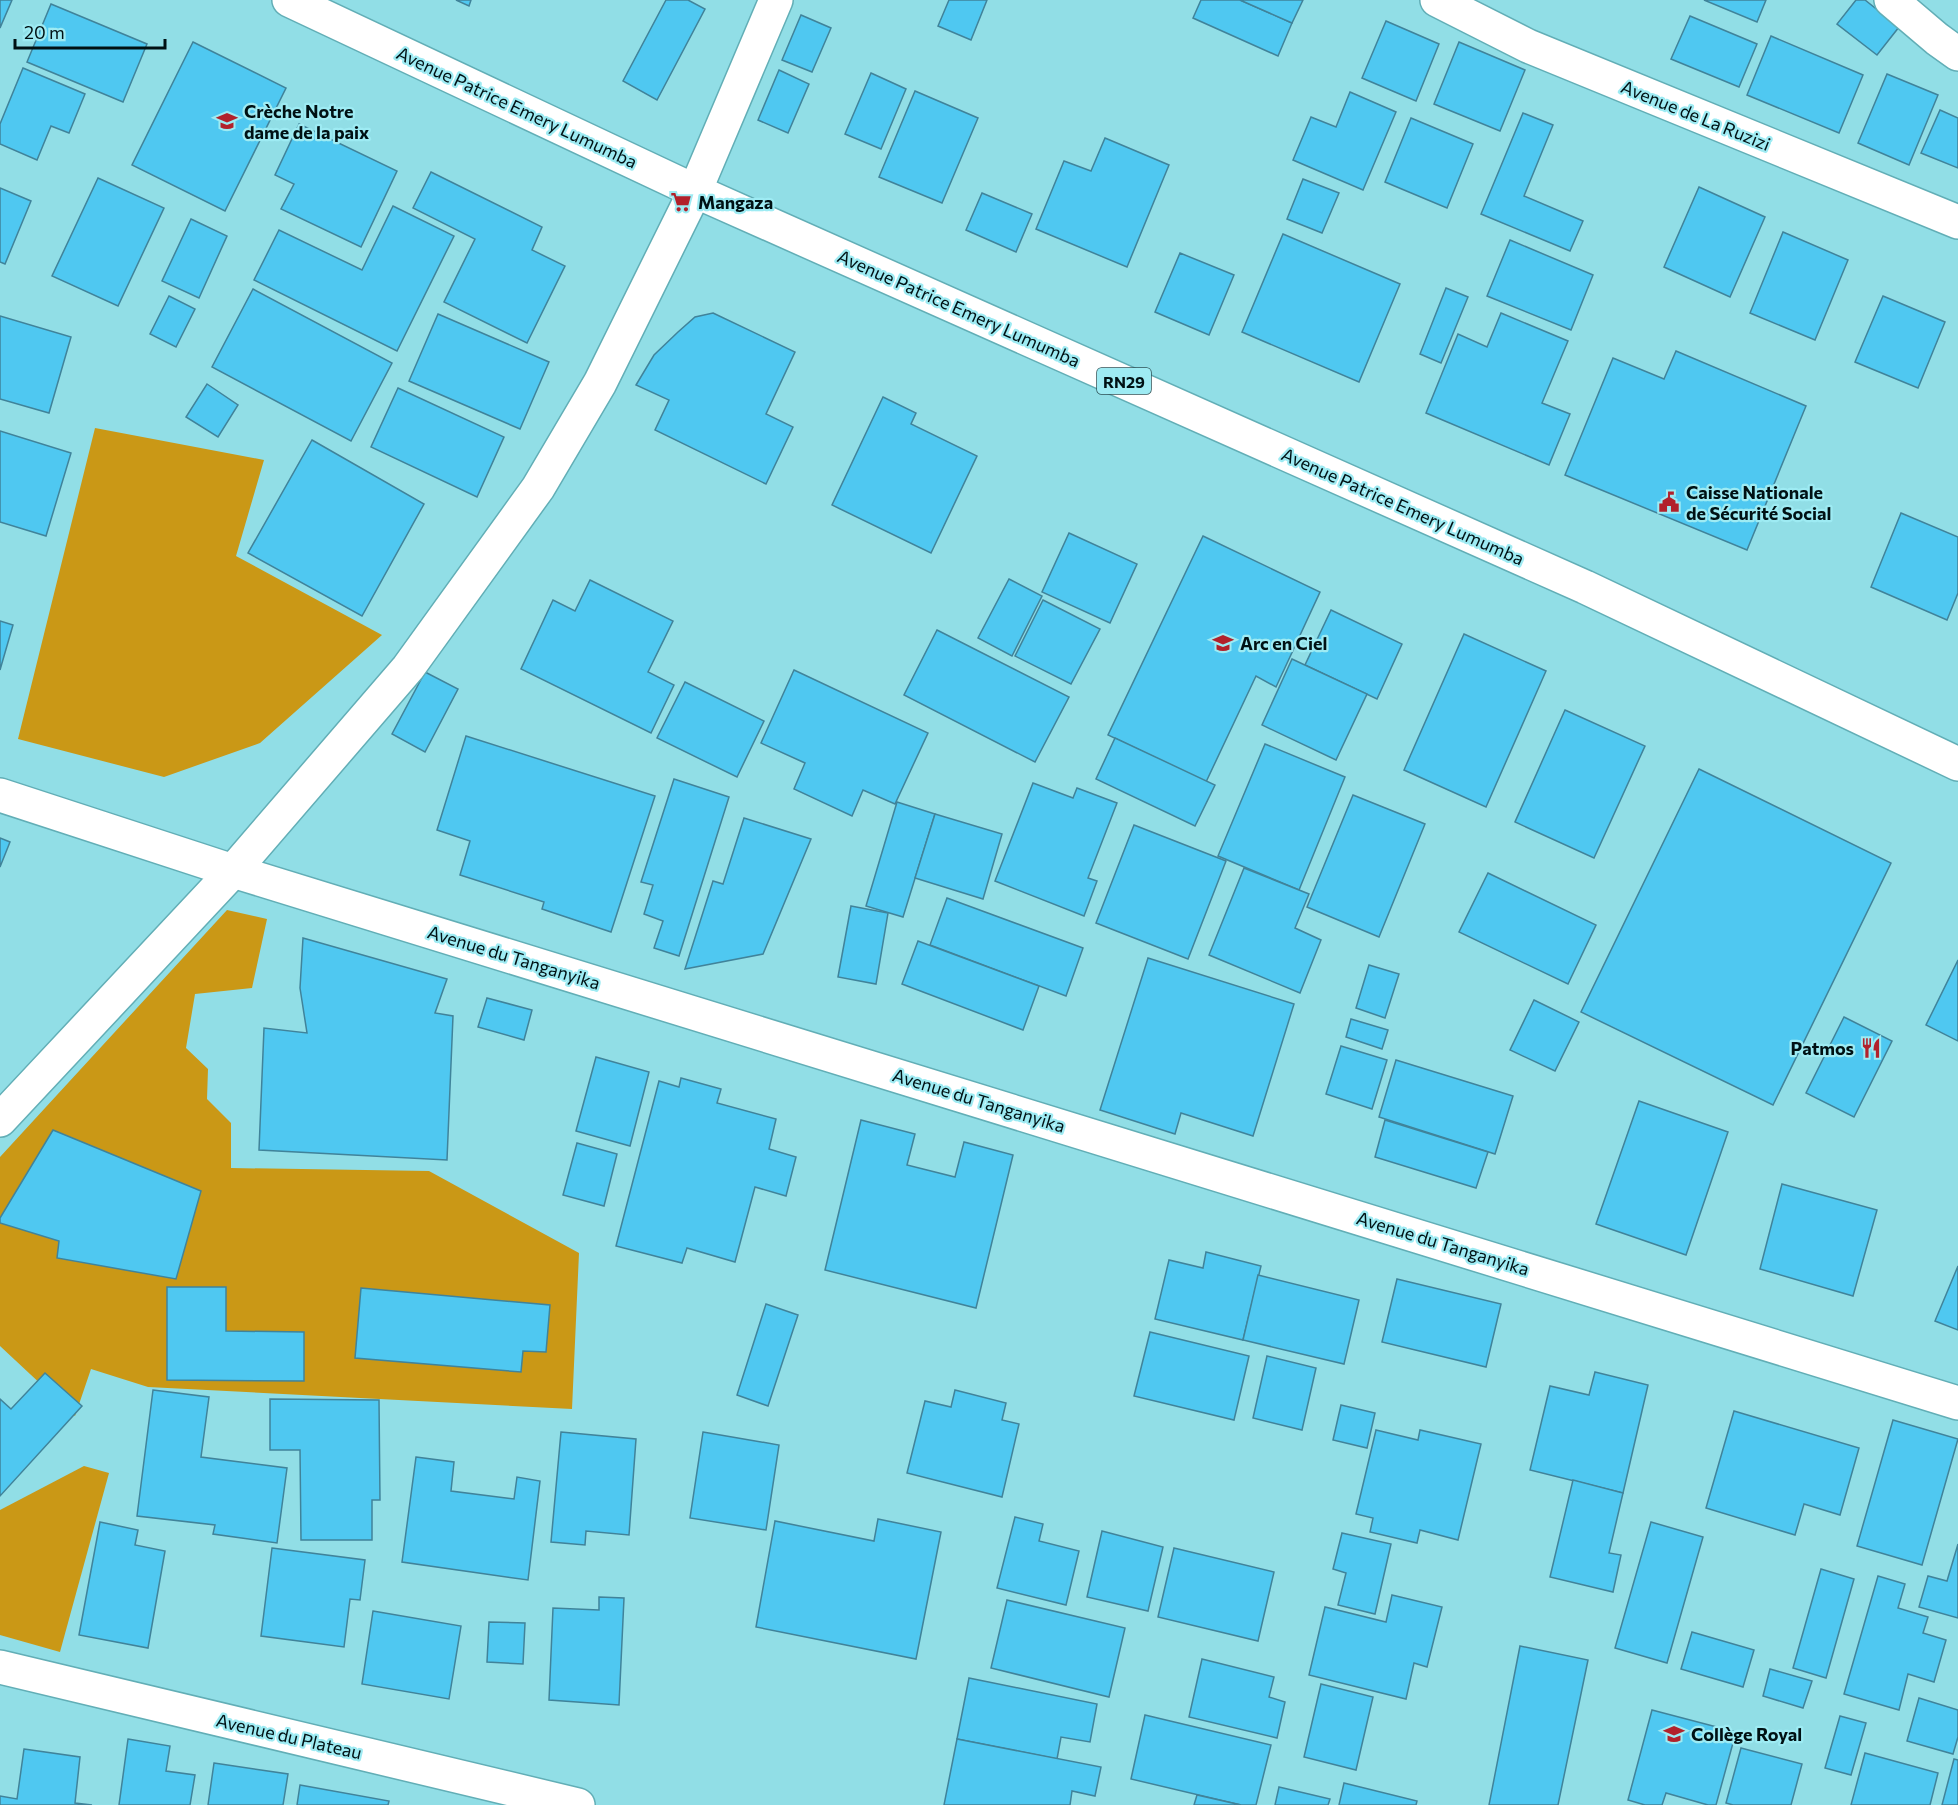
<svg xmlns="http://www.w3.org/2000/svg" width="1958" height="1805" font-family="Commissioner,sans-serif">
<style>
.green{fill:#ca9816}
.building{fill:#4fc8f1;stroke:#40839a;stroke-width:1.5}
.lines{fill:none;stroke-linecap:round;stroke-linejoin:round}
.minor-casing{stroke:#62aeb6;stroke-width:36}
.major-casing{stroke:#62aeb6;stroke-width:36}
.minor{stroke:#fff;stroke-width:33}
.major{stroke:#fff;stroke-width:33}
.labels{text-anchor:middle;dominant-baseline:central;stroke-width:4.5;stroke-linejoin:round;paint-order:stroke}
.shield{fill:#9eebf3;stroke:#2f5257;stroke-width:1.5}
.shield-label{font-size:16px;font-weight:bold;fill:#001114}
.street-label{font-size:18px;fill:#001114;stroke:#9eebf3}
.poi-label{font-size:18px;font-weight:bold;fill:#001114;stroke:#9eebf3;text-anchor:start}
</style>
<rect width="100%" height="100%" fill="#91dee6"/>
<g class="green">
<path d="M95,428L264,460L236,556L382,635L260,743L164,777L18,739Z"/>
<path d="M227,910L267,919L252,988L195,994L186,1048L208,1069L207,1099L231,1123V1168L429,1171L579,1253L572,1409L148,1387L91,1369L75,1416L0,1346V1157Z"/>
<path d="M84,1466L109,1473L60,1652L0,1635V1510Z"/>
</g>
<g class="building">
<path d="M0,0H12L0,28Z"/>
<path d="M456,0H471L469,6Z"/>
<path d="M666,0H688L705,9L657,100L623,81Z"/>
<path d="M949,0H987L971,40L938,26Z"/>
<path d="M1201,0H1240L1292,23L1278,56L1193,18Z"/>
<path d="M1240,0H1303L1292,23Z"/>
<path d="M1704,0H1766L1757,22Z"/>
<path d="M1856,0H1865L1899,27L1877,55L1837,24Z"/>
<path d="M51,4L147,44L123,102L27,62Z"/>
<path d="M801,15L831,28L812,72L782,60Z"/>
<path d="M1690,16L1757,44L1739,87L1671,59Z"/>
<path d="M1386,21L1439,44L1416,101L1362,78Z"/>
<path d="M1771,36L1863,75L1839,133L1747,95Z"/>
<path d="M193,42L286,88L225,211L132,165Z"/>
<path d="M1459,42L1525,70L1500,131L1434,104Z"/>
<path d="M23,68L85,94L69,133L51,126L37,160L0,144V124Z"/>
<path d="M779,70L809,84L788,133L758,120Z"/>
<path d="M871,73L906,89L881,149L845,134Z"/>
<path d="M1887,74L1938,95L1909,165L1858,143Z"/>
<path d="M915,91L978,118L942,203L879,177Z"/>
<path d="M1350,92L1396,112L1363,190L1293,160L1311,117L1336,127Z"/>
<path d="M1940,110L1958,118V168L1921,153Z"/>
<path d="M1523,113L1553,125L1524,196L1583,221L1570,251L1481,214Z"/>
<path d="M1411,118L1473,144L1447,208L1385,182Z"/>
<path d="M299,124L397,171L361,247L281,209L294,184L275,175Z"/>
<path d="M1105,138L1169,165L1127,267L1036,229L1064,161L1091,171Z"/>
<path d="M431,172L542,227L532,250L565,266L527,343L444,302L475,239L413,208Z"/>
<path d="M98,178L164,208L118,306L52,276Z"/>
<path d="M1303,179L1339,193L1322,233L1287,219Z"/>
<path d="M1699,187L1765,217L1730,297L1664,267Z"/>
<path d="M0,188L31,201L5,264L0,262Z"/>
<path d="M982,193L1032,214L1016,252L966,230Z"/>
<path d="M393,206L454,236L397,351L254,280L279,230L362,270Z"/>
<path d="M191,219L227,236L199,298L162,281Z"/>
<path d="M1783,232L1848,260L1815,340L1750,313Z"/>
<path d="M1283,234L1400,284L1359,382L1242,332Z"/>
<path d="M1510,240L1593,275L1571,330L1487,296Z"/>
<path d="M1180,253L1234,275L1209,335L1155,312Z"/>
<path d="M1446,288L1468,297L1441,363L1420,354Z"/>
<path d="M253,289L392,363L351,441L212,367Z"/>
<path d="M169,296L195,309L176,347L150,334Z"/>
<path d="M1883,296L1945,322L1918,388L1855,362Z"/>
<path d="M713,313L795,352L766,414L793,427L766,484L655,430L669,400L636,385L654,355L678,332L695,317Z"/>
<path d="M1501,313L1568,341L1542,403L1570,414L1549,465L1426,413L1458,334L1487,347Z"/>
<path d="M438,314L549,362L520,429L409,381Z"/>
<path d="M0,316L71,337L49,413L0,399Z"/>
<path d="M1676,351L1806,406L1747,550L1565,475L1613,358L1664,379Z"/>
<path d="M207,384L238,405L218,437L186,417Z"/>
<path d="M398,388L504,437L477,497L371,447Z"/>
<path d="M883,397L916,413L911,424L977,456L931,553L832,505Z"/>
<path d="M0,431L71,453L46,536L0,522Z"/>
<path d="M312,440L424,504L362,616L248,553Z"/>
<path d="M1901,513L1958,537V593L1947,620L1871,587Z"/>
<path d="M1069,533L1137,564L1110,623L1042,592Z"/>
<path d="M1203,536L1320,592L1276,687L1256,676L1206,782L1108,735Z"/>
<path d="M1009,579L1042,596L1012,656L978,638Z"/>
<path d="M590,580L673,621L648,672L674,685L651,733L521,669L553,600L575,611Z"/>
<path d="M1043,600L1100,629L1071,684L1015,656Z"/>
<path d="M1331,610L1402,644L1377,699L1305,665Z"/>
<path d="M0,621L13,625L0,670Z"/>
<path d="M937,630L1069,697L1035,762L904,695Z"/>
<path d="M1464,634L1546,671L1486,807L1404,770Z"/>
<path d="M1292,659L1367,694L1336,760L1262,725Z"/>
<path d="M794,670L928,733L895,804L863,790L852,816L794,789L805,763L761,743Z"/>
<path d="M425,672L458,689L425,752L392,734Z"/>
<path d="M685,682L764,721L737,777L657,738Z"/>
<path d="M1565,710L1645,746L1594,858L1515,822Z"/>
<path d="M466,736L655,796L611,932L542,909L544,902L460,875L470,841L437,830Z"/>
<path d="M1115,738L1215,785L1195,826L1096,779Z"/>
<path d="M1265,744L1345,777L1299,890L1218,856Z"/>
<path d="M1699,769L1891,863L1773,1105L1581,1012Z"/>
<path d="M674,779L729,797L679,956L654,948L663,921L644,914L653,885L641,882Z"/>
<path d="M1033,783L1073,798L1077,788L1117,803L1088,878L1097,881L1084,916L995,881Z"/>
<path d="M1353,795L1425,824L1379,937L1307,907Z"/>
<path d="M897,802L935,814L903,917L866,906Z"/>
<path d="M935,814L1002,834L983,899L915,878Z"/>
<path d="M744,818L811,839L763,954L685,969L713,881L723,884Z"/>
<path d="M1134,825L1226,861L1188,959L1096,923Z"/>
<path d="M0,838L10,842L0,867Z"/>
<path d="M1244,868L1309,894L1295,928L1321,940L1300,993L1209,955Z"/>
<path d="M1488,873L1596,925L1568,984L1459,932Z"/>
<path d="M947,898L1083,948L1066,996L930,945Z"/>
<path d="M851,906L888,913L876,984L838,977Z"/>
<path d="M303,938L447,979L435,1013L453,1016L447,1160L259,1150L264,1028L307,1033L300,988Z"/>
<path d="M918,941L1039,986L1023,1030L902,984Z"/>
<path d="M1148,958L1294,1004L1253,1136L1181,1113L1175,1134L1100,1110Z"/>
<path d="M1958,960V1041L1926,1025Z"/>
<path d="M1369,965L1399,974L1385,1018L1356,1008Z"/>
<path d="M487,998L532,1010L524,1040L478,1027Z"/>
<path d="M1534,1000L1579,1022L1555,1071L1510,1050Z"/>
<path d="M1844,1017L1892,1041L1854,1117L1806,1093Z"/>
<path d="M1351,1019L1388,1030L1382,1049L1346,1037Z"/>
<path d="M1341,1046L1387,1060L1372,1109L1326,1094Z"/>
<path d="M596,1057L649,1072L630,1146L576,1131Z"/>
<path d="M1396,1060L1513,1096L1495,1154L1379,1117Z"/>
<path d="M681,1078L721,1089L717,1103L776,1119L769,1149L796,1157L786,1196L755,1187L735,1262L687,1248L682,1263L616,1246L659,1081L679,1087Z"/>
<path d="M1639,1101L1728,1132L1686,1255L1596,1224Z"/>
<path d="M861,1120L915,1134L907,1165L955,1177L964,1142L1013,1155L976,1308L825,1270Z"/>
<path d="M1385,1120L1488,1152L1476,1188L1375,1157Z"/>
<path d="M53,1130L201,1191L176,1279L57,1258L59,1241L0,1223V1218Z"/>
<path d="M577,1143L617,1154L604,1206L563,1195Z"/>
<path d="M1782,1184L1877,1210L1853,1296L1760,1269Z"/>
<path d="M1206,1252L1261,1266L1243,1340L1155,1319L1169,1260L1203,1268Z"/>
<path d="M1958,1266V1330L1935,1321Z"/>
<path d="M1258,1275L1359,1300L1344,1364L1243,1340Z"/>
<path d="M1397,1279L1501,1304L1486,1367L1382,1342Z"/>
<path d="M167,1287H226V1331L304,1332V1381L167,1380Z"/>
<path d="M361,1288L550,1305L546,1352L523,1351L521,1372L355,1358Z"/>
<path d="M766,1304L798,1315L768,1406L737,1395Z"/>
<path d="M1150,1332L1249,1356L1234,1420L1134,1396Z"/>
<path d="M1267,1356L1316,1368L1302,1430L1253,1418Z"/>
<path d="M1595,1372L1648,1385L1623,1493L1530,1470L1550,1386L1589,1395Z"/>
<path d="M45,1373L82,1406L0,1496V1399L11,1409Z"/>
<path d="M153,1390L209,1397L201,1457L287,1468L277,1543L213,1534L215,1525L137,1516Z"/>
<path d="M955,1390L1006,1403L1002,1420L1019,1424L1002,1497L907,1473L925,1401L951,1407Z"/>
<path d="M270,1399L379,1400L380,1500H372V1540H301L300,1450H270Z"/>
<path d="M1341,1405L1375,1413L1367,1448L1333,1440Z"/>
<path d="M1734,1411L1859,1448L1840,1515L1804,1504L1795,1535L1706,1508Z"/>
<path d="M1893,1420L1958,1439L1922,1565L1857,1546Z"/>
<path d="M1376,1430L1418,1440L1420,1430L1481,1444L1458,1540L1420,1530L1417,1543L1370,1532L1373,1518L1356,1514Z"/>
<path d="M561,1432L636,1439L629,1535L586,1531L585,1545L551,1542Z"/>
<path d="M703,1432L779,1445L766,1530L690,1518Z"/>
<path d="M416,1457L454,1462L451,1491L514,1499L517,1477L540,1481L528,1580L402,1562Z"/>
<path d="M1573,1480L1623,1493L1609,1553L1621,1555L1613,1592L1550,1577Z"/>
<path d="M1015,1517L1043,1524L1039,1541L1079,1551L1066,1605L997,1588Z"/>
<path d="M878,1519L941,1532L916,1659L756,1627L775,1521L874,1541Z"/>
<path d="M100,1522L138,1530L135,1545L165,1551L148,1648L79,1635Z"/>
<path d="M1651,1522L1703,1537L1667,1663L1615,1648Z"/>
<path d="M1102,1531L1163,1547L1148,1611L1087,1597Z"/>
<path d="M1342,1533L1391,1544L1375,1614L1338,1605L1346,1573L1333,1569Z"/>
<path d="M1958,1544V1618L1919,1607L1928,1576L1947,1581Z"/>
<path d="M272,1548L365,1560L360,1600L350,1599L344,1647L261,1636Z"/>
<path d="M1174,1548L1274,1572L1258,1641L1158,1617Z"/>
<path d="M1821,1569L1854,1579L1826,1678L1793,1668Z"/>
<path d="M1878,1576L1905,1584L1898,1608L1928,1617L1923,1633L1946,1640L1934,1682L1908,1674L1899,1710L1844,1694Z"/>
<path d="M1392,1595L1442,1607L1427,1667L1414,1663L1406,1699L1309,1675L1325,1607L1386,1622Z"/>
<path d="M599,1597L624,1598L619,1705L549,1700L553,1608L599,1610Z"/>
<path d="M1007,1600L1125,1628L1109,1697L991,1668Z"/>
<path d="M373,1611L461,1626L449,1699L362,1684Z"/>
<path d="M489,1622L525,1623L523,1664L487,1662Z"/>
<path d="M1692,1632L1754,1650L1743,1687L1681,1669Z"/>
<path d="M1520,1646L1588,1660L1558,1805H1489Z"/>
<path d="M1202,1659L1274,1677L1269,1697L1285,1702L1277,1738L1189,1717Z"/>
<path d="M1770,1669L1812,1681L1803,1708L1763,1696Z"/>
<path d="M969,1678L1097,1704L1090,1742L1061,1737L1057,1759L957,1739Z"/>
<path d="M1321,1684L1373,1697L1356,1770L1304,1757Z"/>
<path d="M1919,1698L1958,1710V1737L1953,1754L1907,1741Z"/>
<path d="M1652,1710L1736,1732L1716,1805H1708L1666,1793L1662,1805H1645L1628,1800Z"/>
<path d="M1145,1715L1271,1745L1256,1805H1241L1131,1779Z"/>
<path d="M1840,1716L1866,1723L1851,1775L1825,1768Z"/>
<path d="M128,1739L170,1746L166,1771L195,1775L190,1805H119Z"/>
<path d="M957,1739L1101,1767L1095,1796L1072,1791L1070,1805H944Z"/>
<path d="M1741,1748L1802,1764L1791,1805H1733L1726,1803Z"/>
<path d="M24,1749L80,1757L75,1803L92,1805H0V1796L17,1799Z"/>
<path d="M1865,1753L1938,1773L1930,1805H1851Z"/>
<path d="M1954,1759L1958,1760V1805H1942Z"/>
<path d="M214,1763L288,1774L283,1805H208Z"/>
<path d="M1344,1783L1417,1801L1416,1805H1339Z"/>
<path d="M300,1785L389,1801L388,1805H297Z"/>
<path d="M1279,1787L1330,1799L1328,1805H1275Z"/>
<path d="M1197,1795L1241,1805H1194Z"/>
</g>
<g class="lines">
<g class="minor-casing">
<g id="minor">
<path d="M1437,0L1528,46L1958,222"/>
<path d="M1891,0L1937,39L1958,54"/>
<path d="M0,795L233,871L1958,1403"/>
<path d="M0,1120L233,871L408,668L538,488L600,383L695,191L776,0"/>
<path d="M0,1667L578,1805"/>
</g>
</g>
<g class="major-casing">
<path id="major" d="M289,0L695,191L1585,587L1958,764"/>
</g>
<use href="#minor" class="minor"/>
<use href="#major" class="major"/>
</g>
<defs>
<g id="school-bare" transform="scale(1.62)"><path d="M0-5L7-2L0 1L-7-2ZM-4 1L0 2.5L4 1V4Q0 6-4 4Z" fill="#b2212b" stroke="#9eebf3" stroke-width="2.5" paint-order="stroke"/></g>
<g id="supermarket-bare" transform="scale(1.62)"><path d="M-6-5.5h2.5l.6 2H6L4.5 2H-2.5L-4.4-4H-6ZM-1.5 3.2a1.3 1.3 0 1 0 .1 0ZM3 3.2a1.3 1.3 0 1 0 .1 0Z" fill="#b2212b" stroke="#9eebf3" stroke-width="2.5" paint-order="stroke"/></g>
<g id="civic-bare" transform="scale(1.62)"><path d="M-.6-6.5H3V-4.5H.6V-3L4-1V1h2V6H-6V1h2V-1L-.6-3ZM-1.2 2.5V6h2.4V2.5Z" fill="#b2212b" stroke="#9eebf3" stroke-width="2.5" paint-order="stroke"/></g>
<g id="restaurant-bare" transform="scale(1.62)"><path d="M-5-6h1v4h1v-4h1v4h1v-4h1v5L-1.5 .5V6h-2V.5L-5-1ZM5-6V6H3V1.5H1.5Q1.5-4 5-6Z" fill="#b2212b" stroke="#9eebf3" stroke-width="2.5" paint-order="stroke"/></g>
<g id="university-bare" transform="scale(1.62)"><path d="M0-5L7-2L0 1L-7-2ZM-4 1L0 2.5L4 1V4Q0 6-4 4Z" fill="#b2212b" stroke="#9eebf3" stroke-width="2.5" paint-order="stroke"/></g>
</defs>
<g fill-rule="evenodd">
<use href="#school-bare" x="227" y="121"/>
<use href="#supermarket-bare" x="681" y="202"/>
<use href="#civic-bare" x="1669" y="502"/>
<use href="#school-bare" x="1223" y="643"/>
<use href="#restaurant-bare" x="1871" y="1048"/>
<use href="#university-bare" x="1674" y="1734"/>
</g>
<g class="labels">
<rect class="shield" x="1097" y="368" width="54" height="26" rx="4.5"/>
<g class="shield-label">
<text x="1124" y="381">RN29</text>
</g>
<g class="street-label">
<text transform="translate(517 107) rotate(25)">Avenue Patrice Emery Lumumba</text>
<text transform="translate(1696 115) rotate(22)">Avenue de La Ruzizi</text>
<text transform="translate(959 308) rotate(24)">Avenue Patrice Emery Lumumba</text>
<text transform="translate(1403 506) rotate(24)">Avenue Patrice Emery Lumumba</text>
<text transform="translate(514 957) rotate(17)">Avenue du Tanganyika</text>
<text transform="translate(979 1100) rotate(17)">Avenue du Tanganyika</text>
<text transform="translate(1443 1243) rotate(17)">Avenue du Tanganyika</text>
<text transform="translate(289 1736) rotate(13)">Avenue du Plateau</text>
</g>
<g class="poi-label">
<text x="244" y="111">Crèche Notre<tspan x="244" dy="21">dame de la paix</tspan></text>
<text x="698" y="202">Mangaza</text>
<text x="1686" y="492">Caisse Nationale<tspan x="1686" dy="21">de Sécurité Social</tspan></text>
<text x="1240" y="643">Arc en Ciel</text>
<text x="1854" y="1048" text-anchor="end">Patmos</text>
<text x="1691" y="1734">Collège Royal</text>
</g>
</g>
<path d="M15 39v9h150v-9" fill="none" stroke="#001114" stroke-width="3"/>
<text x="24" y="39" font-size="18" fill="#001114" stroke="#9eebf3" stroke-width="4.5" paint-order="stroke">20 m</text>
</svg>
